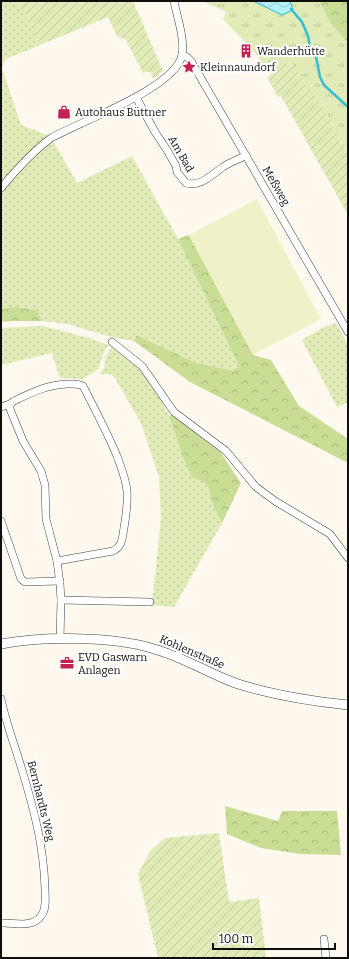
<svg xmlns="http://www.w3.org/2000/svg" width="349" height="959" font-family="Bitter,serif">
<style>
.grass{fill:url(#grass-dots)}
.forest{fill:url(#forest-crowns)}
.park{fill:url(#park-tufts)}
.garden{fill:url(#garden-furrows)}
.pitch{fill:#eff2c9}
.water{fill:url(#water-waves);stroke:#35bed3}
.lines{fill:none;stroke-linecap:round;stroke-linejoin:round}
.stream{stroke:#35bed3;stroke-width:2.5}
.minor-casing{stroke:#414141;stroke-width:8}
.tertiary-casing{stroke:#414141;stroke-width:10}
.minor{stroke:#fff;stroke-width:7}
.tertiary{stroke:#fff;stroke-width:9}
.labels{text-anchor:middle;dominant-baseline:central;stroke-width:4;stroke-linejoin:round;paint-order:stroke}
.poi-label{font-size:11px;fill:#0e0e0e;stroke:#fff;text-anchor:start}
.street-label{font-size:11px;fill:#0e0e0e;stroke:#fff}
</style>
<defs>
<pattern id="grass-dots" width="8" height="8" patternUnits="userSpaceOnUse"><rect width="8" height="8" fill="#e0ebb7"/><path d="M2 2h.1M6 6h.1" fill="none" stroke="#bfc89c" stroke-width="1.8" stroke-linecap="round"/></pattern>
<pattern id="forest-crowns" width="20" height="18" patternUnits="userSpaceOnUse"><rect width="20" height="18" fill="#c9dd95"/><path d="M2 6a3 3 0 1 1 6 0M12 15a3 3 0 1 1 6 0" fill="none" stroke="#abbc7f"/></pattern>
<pattern id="park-tufts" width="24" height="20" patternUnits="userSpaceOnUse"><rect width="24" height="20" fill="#e0ebb7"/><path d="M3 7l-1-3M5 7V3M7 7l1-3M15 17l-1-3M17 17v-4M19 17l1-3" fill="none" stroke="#bfc89c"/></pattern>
<pattern id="garden-furrows" width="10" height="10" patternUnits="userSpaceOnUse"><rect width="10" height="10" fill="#e0ebb7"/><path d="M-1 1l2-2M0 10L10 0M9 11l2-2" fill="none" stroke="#bfc89c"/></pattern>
<pattern id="water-waves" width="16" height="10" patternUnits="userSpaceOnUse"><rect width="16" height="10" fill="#b2f1f9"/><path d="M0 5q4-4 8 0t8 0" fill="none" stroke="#98cdd4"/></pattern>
</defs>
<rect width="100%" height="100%" fill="#fff8ef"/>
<g class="grass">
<path d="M1,1H17L40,45L6,59L2,68L21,125L47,135L55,144L77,183L132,156L178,239L239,366L234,371L196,363L138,335L134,341L111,337L68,324L42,321L37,310L16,307L1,309Z"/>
<path d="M336,323L348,345V402L337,407L302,340L324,327Z"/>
<path d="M43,326L89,338L108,345L103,354L99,367L96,371L82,379L60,378L52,353L1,365V328Z"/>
<path d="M113,345L137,365L160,398L169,416L183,457L209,489L211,500L222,523L174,607L152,605L161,518L159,477L141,423L115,378L110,374H99L104,368L106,356Z"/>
</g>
<g class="forest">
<path d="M319,1H348V43L331,24Z"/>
<path d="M189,235L253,355L271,360L299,406L348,439V463L190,382L134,341L137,335L196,363L234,371L239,366L178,239Z"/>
<path d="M16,307L37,310L42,321H13L1,322V309Z"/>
<path d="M173,415L221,453L241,483L222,523L211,500L209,489L204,482L192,477L183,457L169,416Z"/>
<path d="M225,806L278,821L282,811H337L341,855L300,854L261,848L227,834Z"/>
</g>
<path class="park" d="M202,1H319L331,24L348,43V154L314,92L306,86L294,65L265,58L268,63L264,65L256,54L223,19L226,12Z"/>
<g class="garden">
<path d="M17,1H133L163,71L153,79L151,72H146L143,73L126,40L117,36L108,17L40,45Z"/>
<path d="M265,58L294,65L306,86L314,92L348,154V215L281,96L278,97L267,77L271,75L264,65L268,63Z"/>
<path d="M219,833L229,902L259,898L266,958H158L138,874L150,851L165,838Z"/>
</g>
<path class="pitch" d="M257,199L321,319L253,355L189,235Z"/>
<path class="water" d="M253,1H290L293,10L282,15Z"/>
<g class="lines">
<path class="stream" d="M291,9L302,22L308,36L310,48L316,57L320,77L324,85L348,107"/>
<g class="minor-casing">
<g id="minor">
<path d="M182,55L187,57L191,61L348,332"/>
<path d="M136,97L155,132L167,150L176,166L177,172L186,183C201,187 211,175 223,167C230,162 238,160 246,155"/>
<path d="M1,188C16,170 32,152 51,138C79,122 176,88 182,55C185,39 177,17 174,1"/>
<path d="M112,342L142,366L174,412L226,451L256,487L275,501L330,534L348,558"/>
<path d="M10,404V409L23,441L41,471L45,485L46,519L57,561L60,584L61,600L60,639"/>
<path d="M1,407L10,404L14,401C33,392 46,385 68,384C74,384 78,383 83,386C95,409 107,432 117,456C121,467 126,479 127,491C128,504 126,516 124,528C122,538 123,546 113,551L57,561"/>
<path d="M1,521L21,579L25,582L60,581"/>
<path d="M61,600L150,602"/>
<path d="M177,657L181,650"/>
<path d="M1,699C6,723 15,746 22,770C34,809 44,848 45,889C45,897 47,909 41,916C31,929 14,922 1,923"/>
<path d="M324,939L326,958"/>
</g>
</g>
<g class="tertiary-casing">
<path id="tertiary" d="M1,644C43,636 114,636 154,649C183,657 208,673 235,683C272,695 310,701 348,705"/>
</g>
<use href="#minor" class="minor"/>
<use href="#tertiary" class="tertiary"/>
</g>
<defs>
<g id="building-bare" transform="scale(1.08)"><path d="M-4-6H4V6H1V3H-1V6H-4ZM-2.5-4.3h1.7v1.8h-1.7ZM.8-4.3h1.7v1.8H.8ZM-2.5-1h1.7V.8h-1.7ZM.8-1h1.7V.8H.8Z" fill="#c42054" stroke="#fff" stroke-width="2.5" paint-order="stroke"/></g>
<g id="sight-bare" transform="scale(1.08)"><path d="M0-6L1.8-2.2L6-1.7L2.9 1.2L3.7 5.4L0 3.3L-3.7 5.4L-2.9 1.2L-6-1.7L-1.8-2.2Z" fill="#c42054" stroke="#fff" stroke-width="2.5" paint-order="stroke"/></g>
<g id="shop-bare" transform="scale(1.08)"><path d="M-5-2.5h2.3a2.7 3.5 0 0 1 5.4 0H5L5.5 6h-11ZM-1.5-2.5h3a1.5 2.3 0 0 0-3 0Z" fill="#c42054" stroke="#fff" stroke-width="2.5" paint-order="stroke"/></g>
<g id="office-bare" transform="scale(1.08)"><path d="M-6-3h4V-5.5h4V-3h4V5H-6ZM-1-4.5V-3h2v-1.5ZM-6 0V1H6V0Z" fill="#c42054" stroke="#fff" stroke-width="2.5" paint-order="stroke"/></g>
</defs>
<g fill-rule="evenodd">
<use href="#building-bare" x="246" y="51"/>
<use href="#sight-bare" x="189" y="67"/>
<use href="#shop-bare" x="64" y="112"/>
<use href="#office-bare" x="67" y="663"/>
</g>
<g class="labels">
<g class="poi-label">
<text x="257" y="51">Wanderhütte</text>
<text x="200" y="67">Kleinnaundorf</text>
<text x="75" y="112">Autohaus Büttner</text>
<text x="78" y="657">EVD Gaswarn<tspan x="78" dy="13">Anlagen</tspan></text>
</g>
<g class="street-label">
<text transform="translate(181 154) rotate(60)">Am Bad</text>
<text transform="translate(276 186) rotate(60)">Meßweg</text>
<text transform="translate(192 652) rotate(23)">Kohlenstraße</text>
<text transform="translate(41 801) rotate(76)">Bernhardts Weg</text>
</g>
</g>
<rect width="349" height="959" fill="none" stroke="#0e0e0e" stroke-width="4"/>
<path d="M213 943v6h122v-6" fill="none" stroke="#0e0e0e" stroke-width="2"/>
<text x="219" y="943" font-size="12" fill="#0e0e0e" stroke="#ffffff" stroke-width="3" paint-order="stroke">100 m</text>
</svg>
